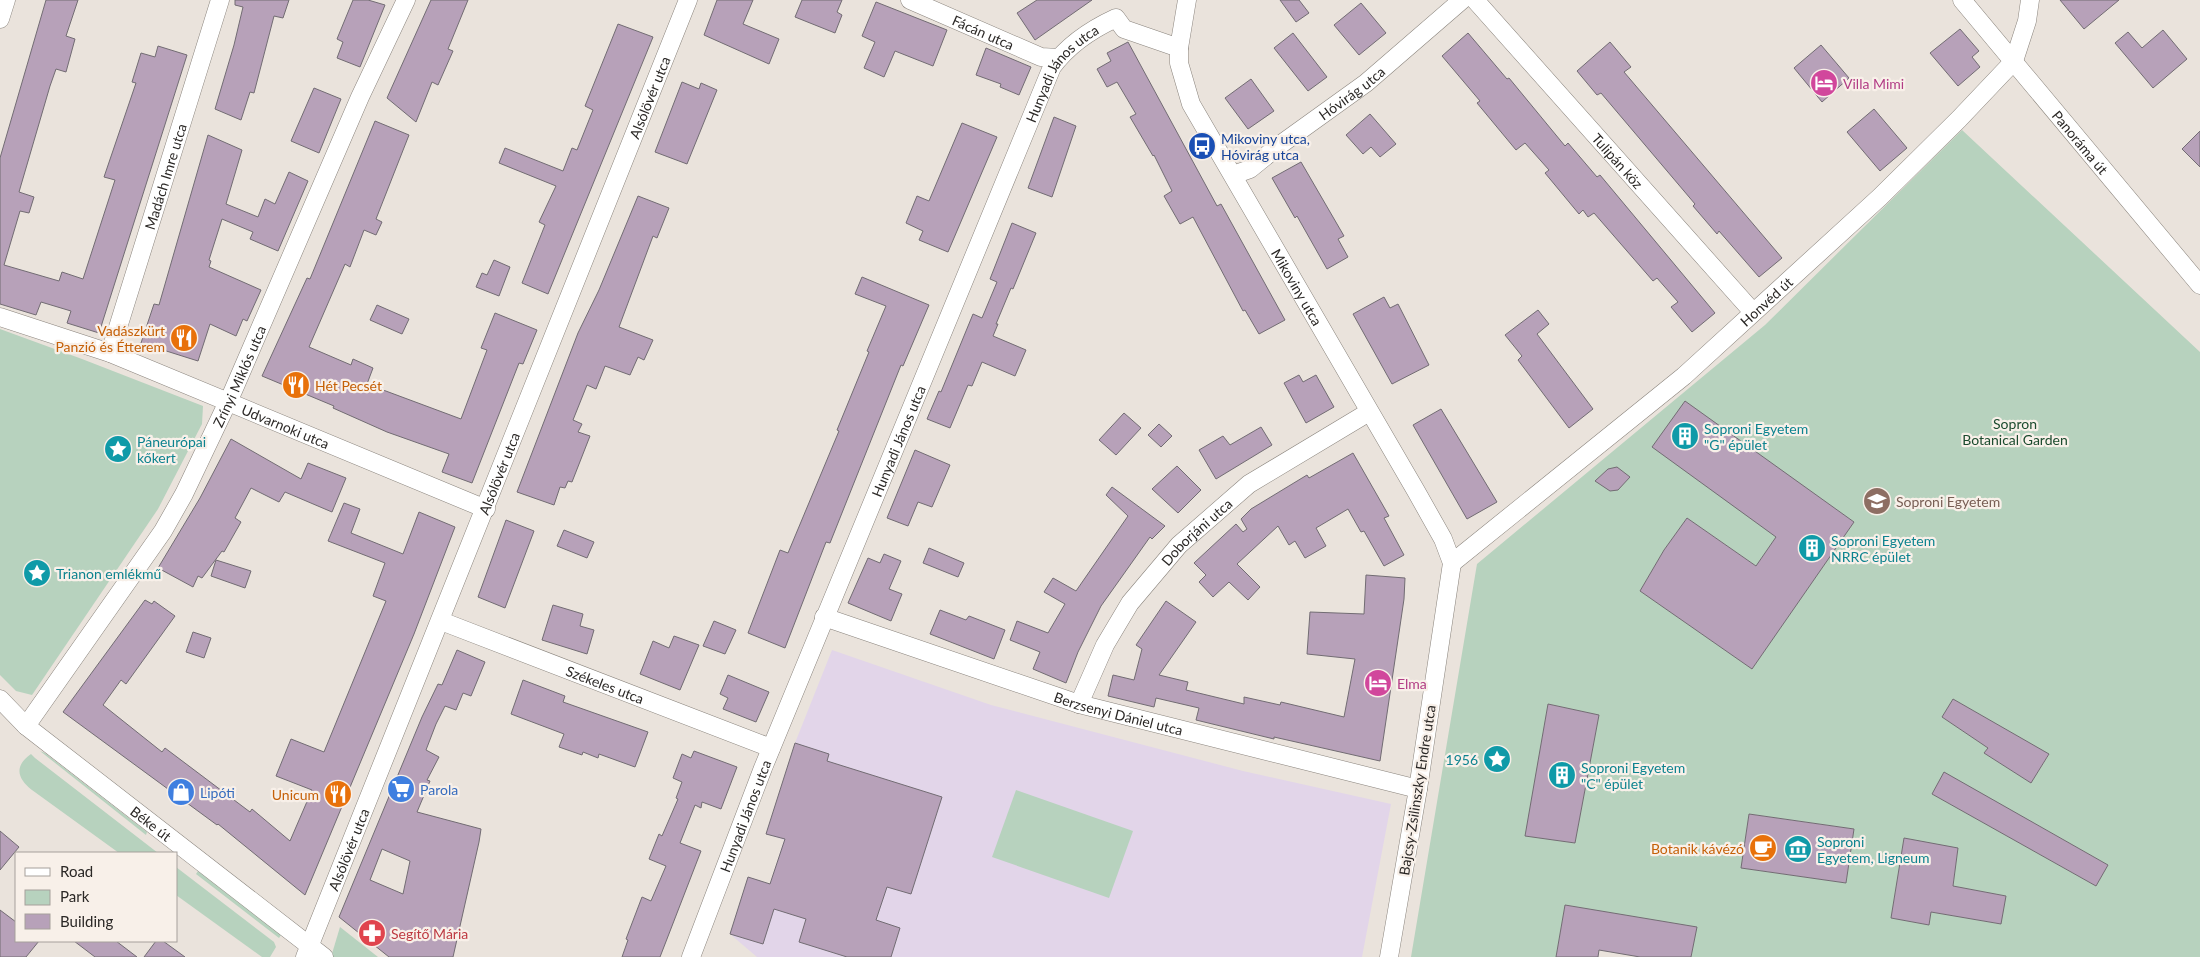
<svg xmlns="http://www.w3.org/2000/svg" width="2200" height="957" font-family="Lato,sans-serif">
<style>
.education{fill:#e2d5e9}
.green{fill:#b7d2be;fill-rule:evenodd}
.building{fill:#b7a1b9;stroke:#726c73;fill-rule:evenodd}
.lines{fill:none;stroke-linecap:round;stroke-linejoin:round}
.street-casing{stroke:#8a847d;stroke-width:19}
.street{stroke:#fff;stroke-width:18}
.labels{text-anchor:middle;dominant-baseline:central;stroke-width:4.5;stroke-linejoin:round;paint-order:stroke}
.street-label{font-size:14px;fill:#2b2826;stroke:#f8f0e9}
.hotel-label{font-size:14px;fill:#b23c85;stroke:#f8f0e9;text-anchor:start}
.transit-label{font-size:14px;fill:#164399;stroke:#f8f0e9;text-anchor:start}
.food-label{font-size:14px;fill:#c56008;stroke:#f8f0e9;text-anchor:end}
.park-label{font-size:14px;fill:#1b4b2e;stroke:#f8f0e9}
.culture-label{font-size:14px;fill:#0d838f;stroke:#f8f0e9;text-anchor:start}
.education-label{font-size:14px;fill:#785e54;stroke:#f8f0e9;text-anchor:start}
.shop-label{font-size:14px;fill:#366cbe;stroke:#f8f0e9;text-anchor:start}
.health-label{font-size:14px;fill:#be3a42;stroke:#f8f0e9;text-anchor:start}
</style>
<rect width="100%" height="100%" fill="#eae3dc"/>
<path class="education" d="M832,650L991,705L1243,771L1391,804L1362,957H757L730,934L748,877L770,884L784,840L766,834L795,743Z"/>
<g class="green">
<path d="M1962,130L2200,352V957H1691L1696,927L1565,905L1556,957H1411L1477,564L1765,325ZM1719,426L1854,522L1752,669L1640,591L1664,550L1687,518L1778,581L1760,560L1774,540L1790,547ZM1953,699L2049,755L2031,783L1984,753L1988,748L1942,717ZM1548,704L1599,715L1575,843L1526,836ZM1944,773L2108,865L2096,886L1932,794ZM1749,814L1854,829L1846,883L1741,868ZM1904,838L1958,849L1953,886L2006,896L2000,924L1931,912L1929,925L1891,918Z"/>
<path d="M0,329L82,359L203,406L202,424L158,509L32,695L16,691L0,675Z"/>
<path d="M40,751L45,753L147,832L146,835Z"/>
<path d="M31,754L35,758L158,853H119L32,790C17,778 14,766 31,754Z"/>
<path d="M1016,790L1133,831L1109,898L992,857Z"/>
<path d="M176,867L274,942L276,947L270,957H262L176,895Z"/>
<path d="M198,871L281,935L279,938L196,874Z"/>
<path d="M340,927L378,957H331Z"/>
</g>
<g class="building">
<path d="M46,0H78L66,36L75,39L66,72L56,69L50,86L19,192L34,197L29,213L20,211L4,265L59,281L62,272L83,279L115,180L104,177L136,83L132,82L141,53L155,57L158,46L187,55L99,333L67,323L71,311L41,302L36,315L0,304V158Z"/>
<path d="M235,0H289L283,18L274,16L254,93L250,92L241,120L215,109L234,45L243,7L235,5Z"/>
<path d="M353,0H368L385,5L360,67L337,58L343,42L337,39Z"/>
<path d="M431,0H468L448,49L453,51L438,85L432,82L416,122L387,98Z"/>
<path d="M717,0H753L743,24L779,39L769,64L704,35Z"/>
<path d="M802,0H842L837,12L842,15L835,33L795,17Z"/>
<path d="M1037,0H1092L1035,40L1017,13Z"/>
<path d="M1280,0H1299L1309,13L1296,22Z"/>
<path d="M2060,0H2119L2084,29Z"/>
<path d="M876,2L947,30L933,66L895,51L884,77L864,68L875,42L862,36Z"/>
<path d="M1361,3L1386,33L1359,55L1334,25Z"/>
<path d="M618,24L653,37L548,294L522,283L545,225L539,222L556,186L499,163L505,148L563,171L572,148L577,150L593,110L585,106Z"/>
<path d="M1960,29L1979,51L1972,57L1980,67L1958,86L1930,53Z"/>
<path d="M2163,30L2187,59L2153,88L2115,43L2128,32L2142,48Z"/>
<path d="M1293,33L1327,77L1308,91L1274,48Z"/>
<path d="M1468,33L1507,79L1509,78L1565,146L1568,143L1597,177L1600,175L1715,313L1692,332L1671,307L1678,302L1657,278L1653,281L1594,213L1588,217L1583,210L1579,214L1545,173L1549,170L1525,143L1516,150L1477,103L1480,101L1442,56Z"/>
<path d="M1128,42L1217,206L1221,204L1285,320L1259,334L1245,310L1243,311L1193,217L1180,224L1164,196L1172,191L1154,155L1153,156L1130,117L1136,114L1117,82L1107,87L1097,69L1111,61L1107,53Z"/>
<path d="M1610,42L1631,67L1624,72L1782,258L1759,277L1719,231L1717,234L1693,206L1695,204L1601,93L1597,95L1577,71Z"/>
<path d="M1821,45L1849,78L1822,102L1794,68Z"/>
<path d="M986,48L1031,67L1019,95L1000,87L1001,84L976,75Z"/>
<path d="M1251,79L1274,111L1248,129L1225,98Z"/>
<path d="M682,82L699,89L701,83L717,90L687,164L655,152Z"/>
<path d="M314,88L341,99L319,153L291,141Z"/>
<path d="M1874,109L1907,148L1880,171L1847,132Z"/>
<path d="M1370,114L1396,144L1380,157L1371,147L1363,154L1346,135Z"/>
<path d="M1054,117L1076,126L1052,197L1028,188Z"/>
<path d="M375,121L409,135L376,219L382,222L376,235L364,230L350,267L345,264L309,347L351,365L353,359L373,368L367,384L461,419L487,350L481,348L495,313L537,330L523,364L519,363L472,483L442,472L449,454L387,432L333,408L334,406L262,376L307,278L310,279Z"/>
<path d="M962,123L997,137L948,252L919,240L923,231L906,223L917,196L929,201Z"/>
<path d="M2200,131V167L2182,149Z"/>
<path d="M208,135L242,150L226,204L258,217L265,199L275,204L289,172L308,181L278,251L250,239L253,232L222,219L209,260L211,261L209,267L261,290L247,321L243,319L236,336L210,324L198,361L141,343L154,304L159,305Z"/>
<path d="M1301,162L1344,236L1338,239L1348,257L1327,269L1297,216L1295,218L1272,178Z"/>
<path d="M638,196L669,208L657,238L653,236L619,327L653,340L644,360L638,357L630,375L605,366L596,389L587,385L573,420L582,424L578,432L590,436L572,482L568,481L565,488L560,487L554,505L517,492L578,333L599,290Z"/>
<path d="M1012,223L1036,233L1013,289L1011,288L996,324H998L993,336L1026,350L1015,376L982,362L972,386L968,385L950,428L927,419L939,391L941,392L973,314L982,318L997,282L990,279Z"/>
<path d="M494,260L510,267L499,296L476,287L482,273L487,275Z"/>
<path d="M862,277L929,305L903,366L901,365L830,543L826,542L785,648L748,633L780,550L788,553L839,431L837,430L869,352L867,351L886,306L855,294Z"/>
<path d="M1384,297L1390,308L1398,304L1429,365L1392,384L1353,314Z"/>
<path d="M377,305L409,319L402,334L370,320Z"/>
<path d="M1538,310L1549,324L1537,334L1593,409L1569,428L1518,360L1522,356L1505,335Z"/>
<path d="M1299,375L1303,382L1316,375L1334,407L1306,423L1284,383Z"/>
<path d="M1685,401L1854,522L1752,669L1640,591L1664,550L1687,518L1756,566L1776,537L1652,447Z"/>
<path d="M1441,409L1497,502L1467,519L1413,425Z"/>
<path d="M1124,413L1141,428L1116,455L1099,440Z"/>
<path d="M1159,424L1172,436L1161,447L1148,435Z"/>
<path d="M1261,427L1272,445L1216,479L1199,450L1223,436L1230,445Z"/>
<path d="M231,439L301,479L308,463L346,478L332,512L285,492L279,502L251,488L235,518L241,522L224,552L222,551L202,578L198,576L193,587L158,568L200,498Z"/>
<path d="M915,450L950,465L932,507L918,502L908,526L887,518Z"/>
<path d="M1353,453L1389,516L1384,518L1404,555L1384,566L1364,531L1361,532L1348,509L1316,528L1326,546L1305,558L1295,541L1289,545L1278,526L1237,564L1260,587L1248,600L1229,582L1213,597L1199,582L1206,575L1194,563L1236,524L1243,532L1247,529L1241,519L1251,509L1307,475L1309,478Z"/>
<path d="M1177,466L1201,490L1178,513L1152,489Z"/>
<path d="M1617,467L1630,477L1618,490L1610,491L1595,481L1608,469Z"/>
<path d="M1112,487L1165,526L1152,539L1150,537L1101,606L1078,652L1066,683L1033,669L1040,652L1010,640L1017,621L1048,633L1065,604L1044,592L1053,578L1076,591L1128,516L1106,495Z"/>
<path d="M344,503L360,509L351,533L403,554L419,512L455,527L414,634L305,895L218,824L217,825L63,712L145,600L152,604L154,601L175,616L126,684L121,680L103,705L162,752L165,748L250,812L252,809L290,841L312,790L276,776L291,739L324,752L386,601L373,596L385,563L328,541Z"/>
<path d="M506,520L534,531L505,608L478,597Z"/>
<path d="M564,530L594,542L587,558L557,546Z"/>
<path d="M929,548L964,563L958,577L923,563Z"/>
<path d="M884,554L901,561L889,589L902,594L891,621L848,603L868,558L880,563Z"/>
<path d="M216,560L251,571L245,588L211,576Z"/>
<path d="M1366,575L1405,578L1404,599L1380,761L1274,737V739L1196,720L1199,708L1156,698L1154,707L1108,696L1113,675L1134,680L1142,649L1136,645L1166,601L1196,622L1159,675L1188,682L1186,690L1244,704V697L1280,705L1281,702L1344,717L1355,659L1307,654L1310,612L1364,614Z"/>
<path d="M553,605L583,614L580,626L594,630L587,654L542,640Z"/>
<path d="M940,610L966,620L969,616L1005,630L994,659L930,634Z"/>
<path d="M714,621L736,630L725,654L703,646Z"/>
<path d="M193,632L211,638L204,658L186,652Z"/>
<path d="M674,636L699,645L680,690L640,674L653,641L669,648Z"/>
<path d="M457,650L485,662L471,696L463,693L456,710L445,706L436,724L426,750L439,757L427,780L430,781L417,812L481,829L479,842L453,957H389L339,917L422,717L438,684L442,685ZM382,849L410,861L403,894L370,880Z"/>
<path d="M728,675L769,692L756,722L723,709L728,698L720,694Z"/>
<path d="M523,680L565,696L563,702L648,732L635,767L599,754L598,758L583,752L582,755L559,747L564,734L511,714Z"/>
<path d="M1953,699L2049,754L2031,783L1984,753L1988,748L1942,717Z"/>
<path d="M1548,704L1599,715L1575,843L1525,836Z"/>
<path d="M795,743L829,754L827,761L942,797L911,894L887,887L876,920L900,928L891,957H847L799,942L806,919L774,909L763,944L730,934L748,877L770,884L785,839L766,834Z"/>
<path d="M694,751L737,767L721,809L702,802L701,808L695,805L680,843L701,851L660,957H622L628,940L626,939L642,897L651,901L666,866L649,859L659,834L662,836L678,799L676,798L682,782L673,778L682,754L691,758Z"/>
<path d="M1944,772L2108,865L2096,886L1932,794Z"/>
<path d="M1749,814L1854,829L1846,883L1741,868Z"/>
<path d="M0,831L19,847L0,870Z"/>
<path d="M1904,838L1958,848L1953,886L2006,896L2001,924L1931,912L1929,925L1891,918Z"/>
<path d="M1565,905L1697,927L1691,957H1640L1599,950L1598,957H1556Z"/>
<path d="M0,910L16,922V941H39L26,957H0Z"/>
<path d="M74,941H116L137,957H95Z"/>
<path d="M156,941H163L185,957H144Z"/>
</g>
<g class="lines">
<g class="street-casing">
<g id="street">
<path id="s1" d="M910,0L1041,57L1059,58"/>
<path id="s2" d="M1187,0L1179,48V63L1191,104L1416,491L1443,539L1452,563L1418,789L1389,957"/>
<path id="s3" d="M1475,0L1752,311"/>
<path id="s4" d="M1962,0L2200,285"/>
<path d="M0,19L6,0"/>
<path id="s5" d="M1233,175L1250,169L1277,147L1366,83L1462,0"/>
<path id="s6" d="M0,317L110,353L486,509"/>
<path id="s7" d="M110,353L220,0"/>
<path id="s8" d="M1452,563L1684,376L1880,197L1959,119L2014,61L2027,21L2030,0"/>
<path id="s9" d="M824,617L1079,704L1418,789"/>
<path id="s10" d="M441,621L771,748"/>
<path id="s11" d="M0,699L26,726L324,957"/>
<path id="s12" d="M1079,704L1105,645L1130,603L1179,545L1249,484L1369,412"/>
<path id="s13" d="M26,726L163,531L184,494L233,391L360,97L406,0"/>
<path id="s14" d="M305,957L688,0"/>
<path id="s15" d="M691,957L763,768L1052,67C1068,45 1090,30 1116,18L1124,29L1179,48"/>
</g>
</g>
<use href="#street" class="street"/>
</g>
<defs>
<g id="hotel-disc" transform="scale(1.4375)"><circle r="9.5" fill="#d1479c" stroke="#f8f0e9"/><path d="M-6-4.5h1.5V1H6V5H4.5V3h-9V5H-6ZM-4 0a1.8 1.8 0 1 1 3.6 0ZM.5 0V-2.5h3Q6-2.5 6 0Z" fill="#fff"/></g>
<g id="bus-disc" transform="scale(1.4375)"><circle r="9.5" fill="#1a4fb4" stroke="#f8f0e9"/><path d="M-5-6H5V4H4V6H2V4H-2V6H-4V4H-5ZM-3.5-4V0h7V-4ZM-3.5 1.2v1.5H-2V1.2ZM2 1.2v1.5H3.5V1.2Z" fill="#fff"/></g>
<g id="restaurant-disc" transform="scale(1.4375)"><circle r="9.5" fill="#e8710a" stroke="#f8f0e9"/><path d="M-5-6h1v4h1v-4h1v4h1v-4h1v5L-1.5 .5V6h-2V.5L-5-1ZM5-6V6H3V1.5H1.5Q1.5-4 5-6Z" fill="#fff"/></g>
<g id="building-disc" transform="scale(1.4375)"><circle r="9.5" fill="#0f9aa8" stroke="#f8f0e9"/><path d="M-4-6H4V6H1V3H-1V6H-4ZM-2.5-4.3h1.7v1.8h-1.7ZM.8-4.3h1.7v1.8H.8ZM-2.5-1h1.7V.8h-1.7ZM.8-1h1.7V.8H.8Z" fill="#fff"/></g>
<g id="sight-disc" transform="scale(1.4375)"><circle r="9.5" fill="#0f9aa8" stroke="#f8f0e9"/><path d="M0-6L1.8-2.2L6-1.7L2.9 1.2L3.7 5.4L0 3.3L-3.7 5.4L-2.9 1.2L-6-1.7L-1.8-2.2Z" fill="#fff"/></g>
<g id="university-disc" transform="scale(1.4375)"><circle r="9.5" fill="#8d6e63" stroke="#f8f0e9"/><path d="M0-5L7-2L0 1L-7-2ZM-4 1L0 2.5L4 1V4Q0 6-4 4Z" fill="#fff"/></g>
<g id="supermarket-disc" transform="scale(1.4375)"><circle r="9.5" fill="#3f7fe0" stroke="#f8f0e9"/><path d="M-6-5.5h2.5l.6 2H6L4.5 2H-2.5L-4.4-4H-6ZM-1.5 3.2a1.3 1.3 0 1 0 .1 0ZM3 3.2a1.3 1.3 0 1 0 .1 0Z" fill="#fff"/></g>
<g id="shop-disc" transform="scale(1.4375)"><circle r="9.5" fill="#3f7fe0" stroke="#f8f0e9"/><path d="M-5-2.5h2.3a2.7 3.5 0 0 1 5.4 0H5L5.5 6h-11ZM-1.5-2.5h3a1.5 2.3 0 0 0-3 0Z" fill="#fff"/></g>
<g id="cafe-disc" transform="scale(1.4375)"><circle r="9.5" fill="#e8710a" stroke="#f8f0e9"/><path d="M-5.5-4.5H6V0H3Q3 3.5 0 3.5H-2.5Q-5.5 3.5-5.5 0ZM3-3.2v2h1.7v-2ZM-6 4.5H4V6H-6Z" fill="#fff"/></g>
<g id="museum-disc" transform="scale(1.4375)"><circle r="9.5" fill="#0f9aa8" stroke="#f8f0e9"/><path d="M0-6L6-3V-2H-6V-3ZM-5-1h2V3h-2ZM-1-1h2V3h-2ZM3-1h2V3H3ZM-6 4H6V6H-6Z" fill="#fff"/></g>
<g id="pharmacy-disc" transform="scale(1.4375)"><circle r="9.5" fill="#e0444e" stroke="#f8f0e9"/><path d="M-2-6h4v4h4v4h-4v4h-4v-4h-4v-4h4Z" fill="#fff"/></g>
</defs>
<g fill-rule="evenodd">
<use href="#hotel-disc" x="1824" y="83"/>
<use href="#bus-disc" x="1202" y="146"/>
<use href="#restaurant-disc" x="184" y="338"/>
<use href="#restaurant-disc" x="296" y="385"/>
<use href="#building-disc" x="1685" y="436"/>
<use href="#sight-disc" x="118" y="449"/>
<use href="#university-disc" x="1877" y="501"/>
<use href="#building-disc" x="1812" y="548"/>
<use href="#sight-disc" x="37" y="573"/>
<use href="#hotel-disc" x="1378" y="683"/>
<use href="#sight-disc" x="1497" y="759"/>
<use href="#building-disc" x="1562" y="775"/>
<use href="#supermarket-disc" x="401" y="789"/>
<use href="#shop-disc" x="181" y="792"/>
<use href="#restaurant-disc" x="338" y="794"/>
<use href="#cafe-disc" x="1763" y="848"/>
<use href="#museum-disc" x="1798" y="849"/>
<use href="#pharmacy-disc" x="372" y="933"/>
</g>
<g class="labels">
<g class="street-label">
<text stroke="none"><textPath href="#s1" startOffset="80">Fácán utca</textPath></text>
<text stroke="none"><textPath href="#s15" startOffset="961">Hunyadi János utca</textPath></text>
<text stroke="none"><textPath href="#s5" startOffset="145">Hóvirág utca</textPath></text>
<text stroke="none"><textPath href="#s14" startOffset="926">Alsólövér utca</textPath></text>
<text stroke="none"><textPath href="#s4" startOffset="185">Panoráma út</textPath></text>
<text stroke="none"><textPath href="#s3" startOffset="215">Tulipán köz</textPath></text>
<text stroke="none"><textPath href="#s7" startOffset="185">Madách Imre utca</textPath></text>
<text stroke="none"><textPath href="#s2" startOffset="318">Mikoviny utca</textPath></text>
<text stroke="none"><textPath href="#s8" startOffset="409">Honvéd út</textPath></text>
<text stroke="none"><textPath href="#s13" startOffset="411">Zrínyi Miklós utca</textPath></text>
<text stroke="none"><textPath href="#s6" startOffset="306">Udvarnoki utca</textPath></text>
<text stroke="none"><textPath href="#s15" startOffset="556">Hunyadi János utca</textPath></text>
<text stroke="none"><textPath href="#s14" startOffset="521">Alsólövér utca</textPath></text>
<text stroke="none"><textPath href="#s12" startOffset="211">Doborjáni utca</textPath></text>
<text stroke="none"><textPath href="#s10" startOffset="176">Székeles utca</textPath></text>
<text stroke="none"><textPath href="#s9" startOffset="310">Berzsenyi Dániel utca</textPath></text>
<text transform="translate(1417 790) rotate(-81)">Bajcsy-Zsilinszky Endre utca</text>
<text stroke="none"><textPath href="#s15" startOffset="151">Hunyadi János utca</textPath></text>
<text stroke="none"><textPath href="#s11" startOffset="196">Béke út</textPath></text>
<text stroke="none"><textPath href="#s14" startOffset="116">Alsólövér utca</textPath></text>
</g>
<g class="hotel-label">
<text x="1843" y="83">Villa Mimi</text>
<text x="1397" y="683">Elma</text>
</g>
<g class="transit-label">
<text x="1221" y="138">Mikoviny utca,<tspan x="1221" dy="16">Hóvirág utca</tspan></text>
</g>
<g class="food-label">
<text x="165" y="330">Vadászkürt<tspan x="165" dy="16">Panzió és Étterem</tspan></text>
<text x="315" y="385" text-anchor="start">Hét Pecsét</text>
<text x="319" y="794">Unicum</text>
<text x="1744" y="848">Botanik kávézó</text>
</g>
<g class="park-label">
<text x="2015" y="423">Sopron<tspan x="2015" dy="16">Botanical Garden</tspan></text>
</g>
<g class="culture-label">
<text x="1704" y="428">Soproni Egyetem<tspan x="1704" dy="16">"G" épület</tspan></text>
<text x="137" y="441">Páneurópai<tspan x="137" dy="16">kőkert</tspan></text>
<text x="1831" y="540">Soproni Egyetem<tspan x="1831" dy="16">NRRC épület</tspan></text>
<text x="56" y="573">Trianon emlékmű</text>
<text x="1478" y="759" text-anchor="end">1956</text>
<text x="1581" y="767">Soproni Egyetem<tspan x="1581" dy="16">"C" épület</tspan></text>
<text x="1817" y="841">Soproni<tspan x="1817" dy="16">Egyetem, Ligneum</tspan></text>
</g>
<g class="education-label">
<text x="1896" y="501">Soproni Egyetem</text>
</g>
<g class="shop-label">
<text x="420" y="789">Parola</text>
<text x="200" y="792">Lipóti</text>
</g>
<g class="health-label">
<text x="391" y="933">Segítő Mária</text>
</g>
</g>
<rect x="15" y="852" width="162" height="90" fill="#f8f0e9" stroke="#a6a09b"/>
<rect x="25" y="868" width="25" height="8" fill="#ffffff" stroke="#a6a09b"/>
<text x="60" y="877" font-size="15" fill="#2b2826">Road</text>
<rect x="25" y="890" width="25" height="15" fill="#b7d2be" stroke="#a6a09b"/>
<text x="60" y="902" font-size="15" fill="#2b2826">Park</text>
<rect x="25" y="914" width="25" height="15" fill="#b7a1b9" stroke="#a6a09b"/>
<text x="60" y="927" font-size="15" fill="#2b2826">Building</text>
</svg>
